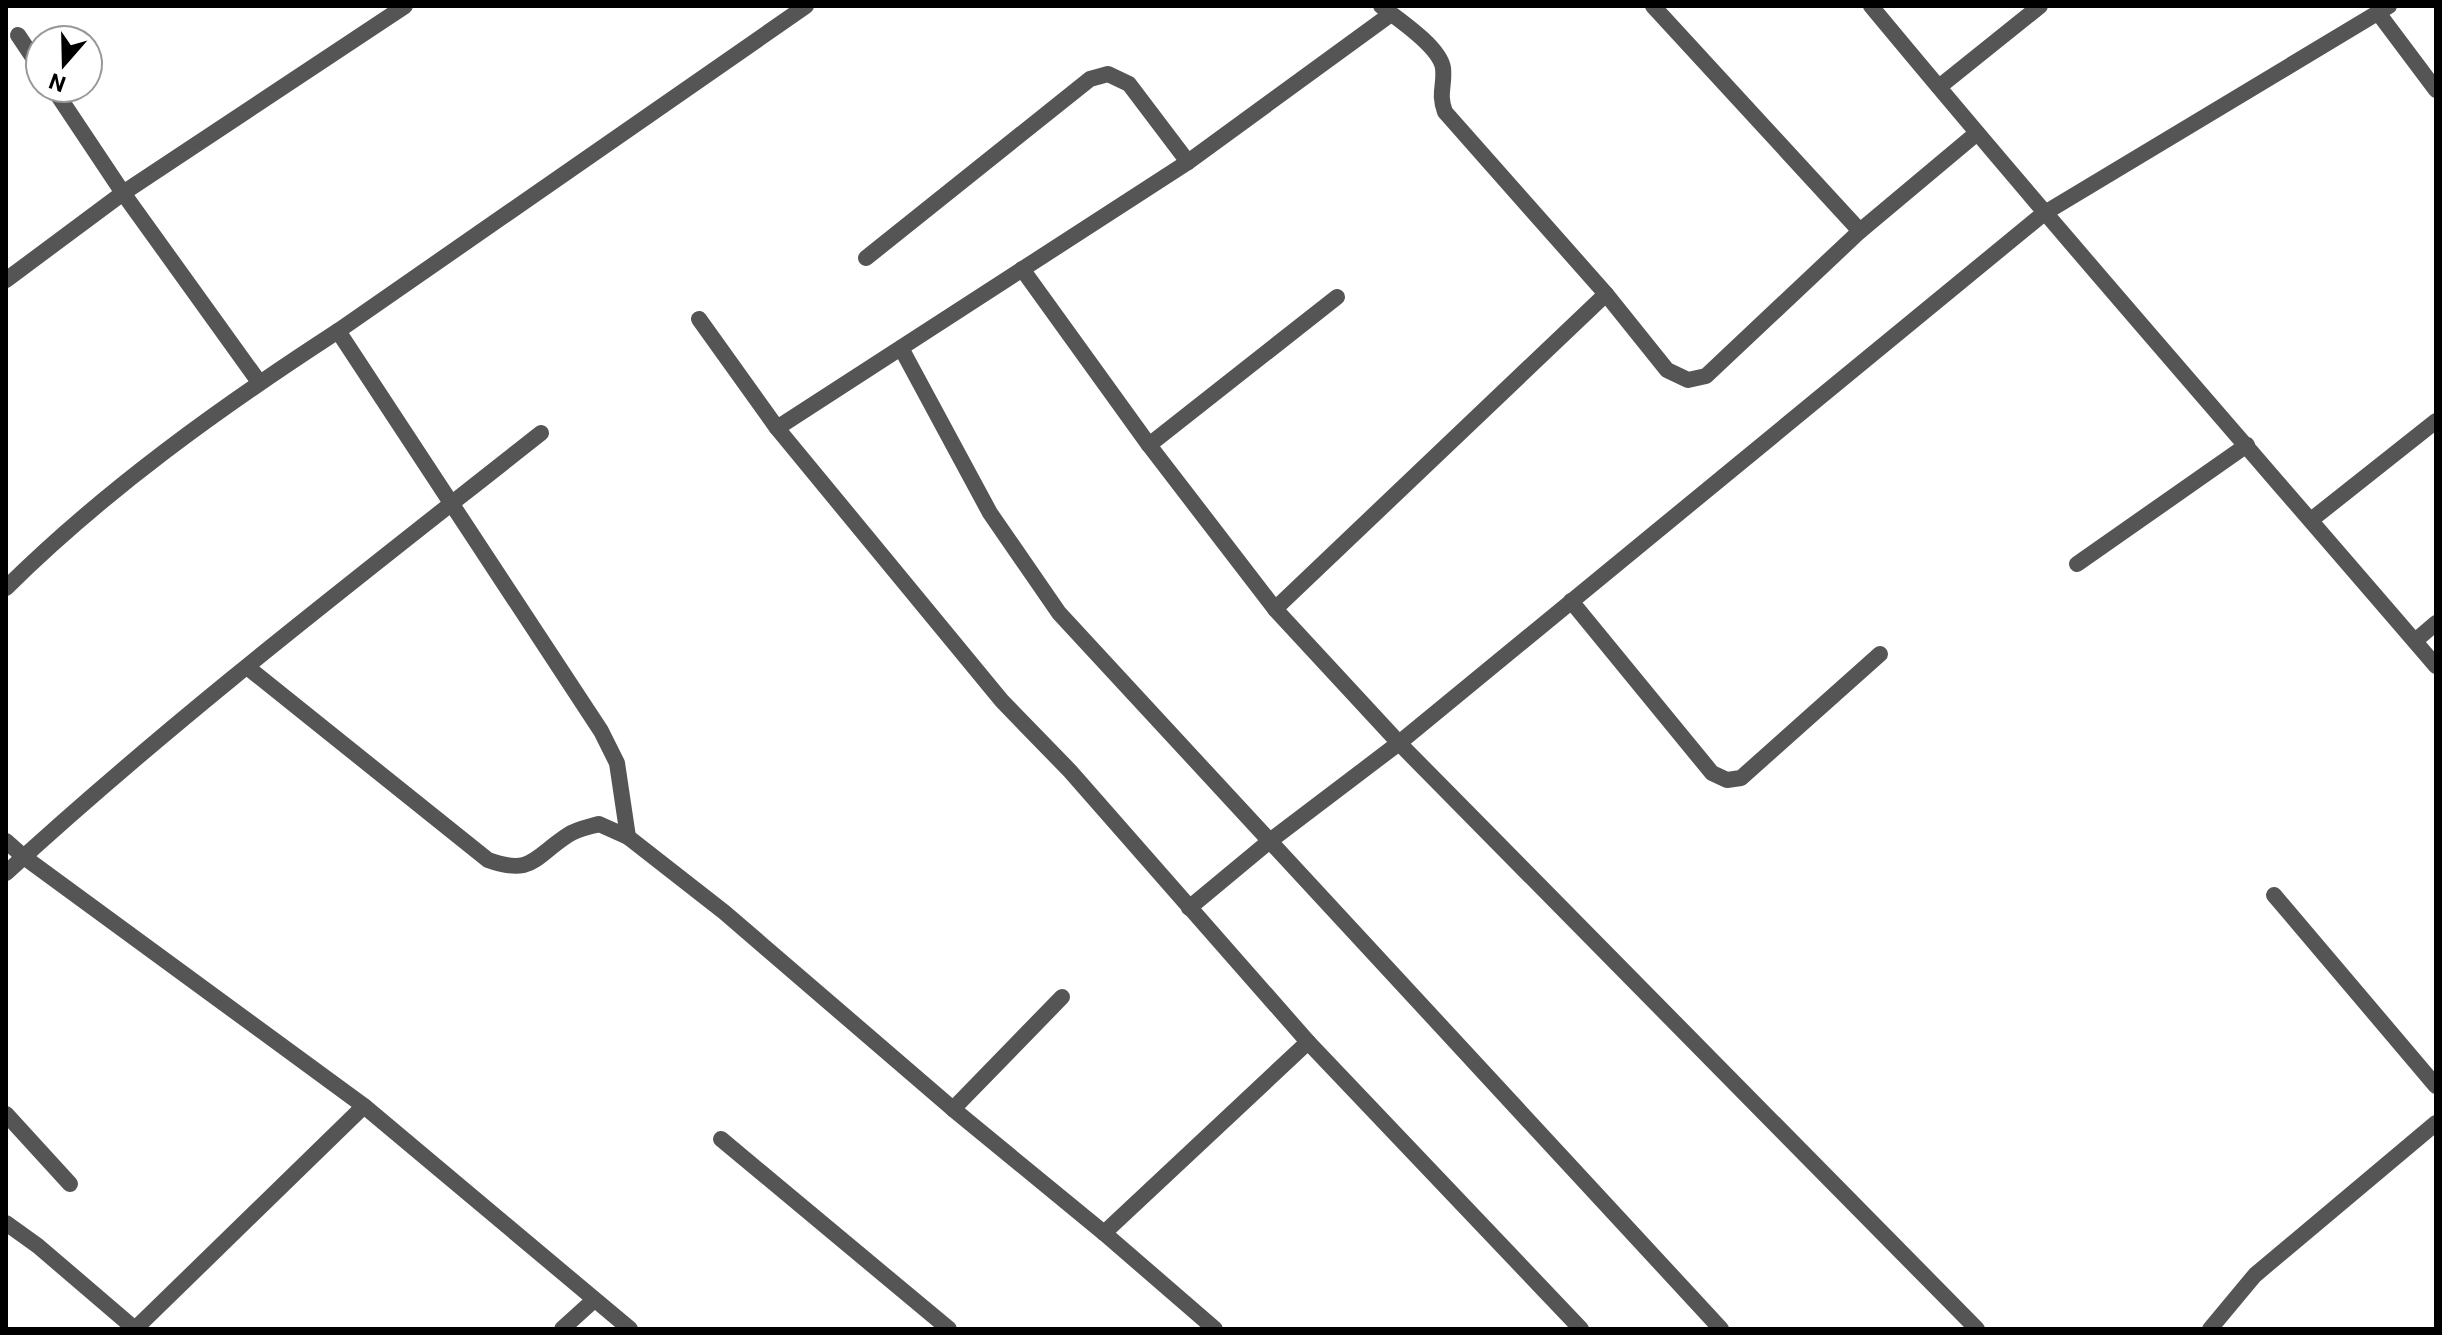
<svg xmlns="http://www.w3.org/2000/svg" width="2442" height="1335" font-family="Roboto,sans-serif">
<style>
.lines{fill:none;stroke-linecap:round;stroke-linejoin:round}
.street{stroke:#555;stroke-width:16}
</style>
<rect width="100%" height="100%" fill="#fff"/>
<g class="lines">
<g class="street">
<path d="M1381,6C1398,19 1440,47 1443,68C1445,86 1438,93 1445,112L1606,294L1667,370L1688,380L1706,376L1860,231L1977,133"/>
<path d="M1653,6L1860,231"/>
<path d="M1871,6C2056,229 2247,446 2436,666"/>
<path d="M2379,14L2436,90"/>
<path d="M18,35L40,68"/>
<path d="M1939,87L2040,6"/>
<path d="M53,88L123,193L259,382"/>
<path d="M866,258L1090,79L1108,74L1129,84L1188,162"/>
<path d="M1022,269L1149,445L1275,609L1399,743L1977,1329"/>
<path d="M6,280L123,193L405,6"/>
<path d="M699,319L777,428L1002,701L1070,771L1308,1042L1581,1329"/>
<path d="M338,331L601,731L617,763L628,837"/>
<path d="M901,348L990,513L1059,613L1721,1329"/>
<path d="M777,428L1188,162L1391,14"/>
<path d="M1149,445L1337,297"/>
<path d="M2311,520L2436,421"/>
<path d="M2077,564L2247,445"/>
<path d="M6,588C106,489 221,407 338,331L806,6"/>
<path d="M1571,601L1712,773L1727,780L1741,778L1880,654"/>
<path d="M1275,609L1606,294"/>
<path d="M2415,641L2436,623"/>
<path d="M247,667L488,860C532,876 534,857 568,835C577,829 589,827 599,824L628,837L724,912L953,1109L1104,1233L1308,1042"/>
<path d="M6,841L24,857L364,1106L630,1329"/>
<path d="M6,873C176,717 360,576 541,433"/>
<path d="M2274,895L2436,1086"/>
<path d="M1189,908L1271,840L1399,743L2043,214L2389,6"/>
<path d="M953,1109L1062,997"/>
<path d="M6,1114L70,1184"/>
<path d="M721,1139L949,1329"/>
<path d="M6,1223L38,1246L135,1329L364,1106"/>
<path d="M1104,1233L1215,1329"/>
<path d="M562,1329L594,1300"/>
<path d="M2210,1329L2255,1275L2436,1123"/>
</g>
</g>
<rect width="2442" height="1335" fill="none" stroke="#000000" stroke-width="16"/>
<g transform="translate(64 64) rotate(200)"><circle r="38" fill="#ffffff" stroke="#999999" stroke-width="2"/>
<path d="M0-6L14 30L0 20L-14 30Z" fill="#000000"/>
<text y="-12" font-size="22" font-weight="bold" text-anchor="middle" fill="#000000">N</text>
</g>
</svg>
